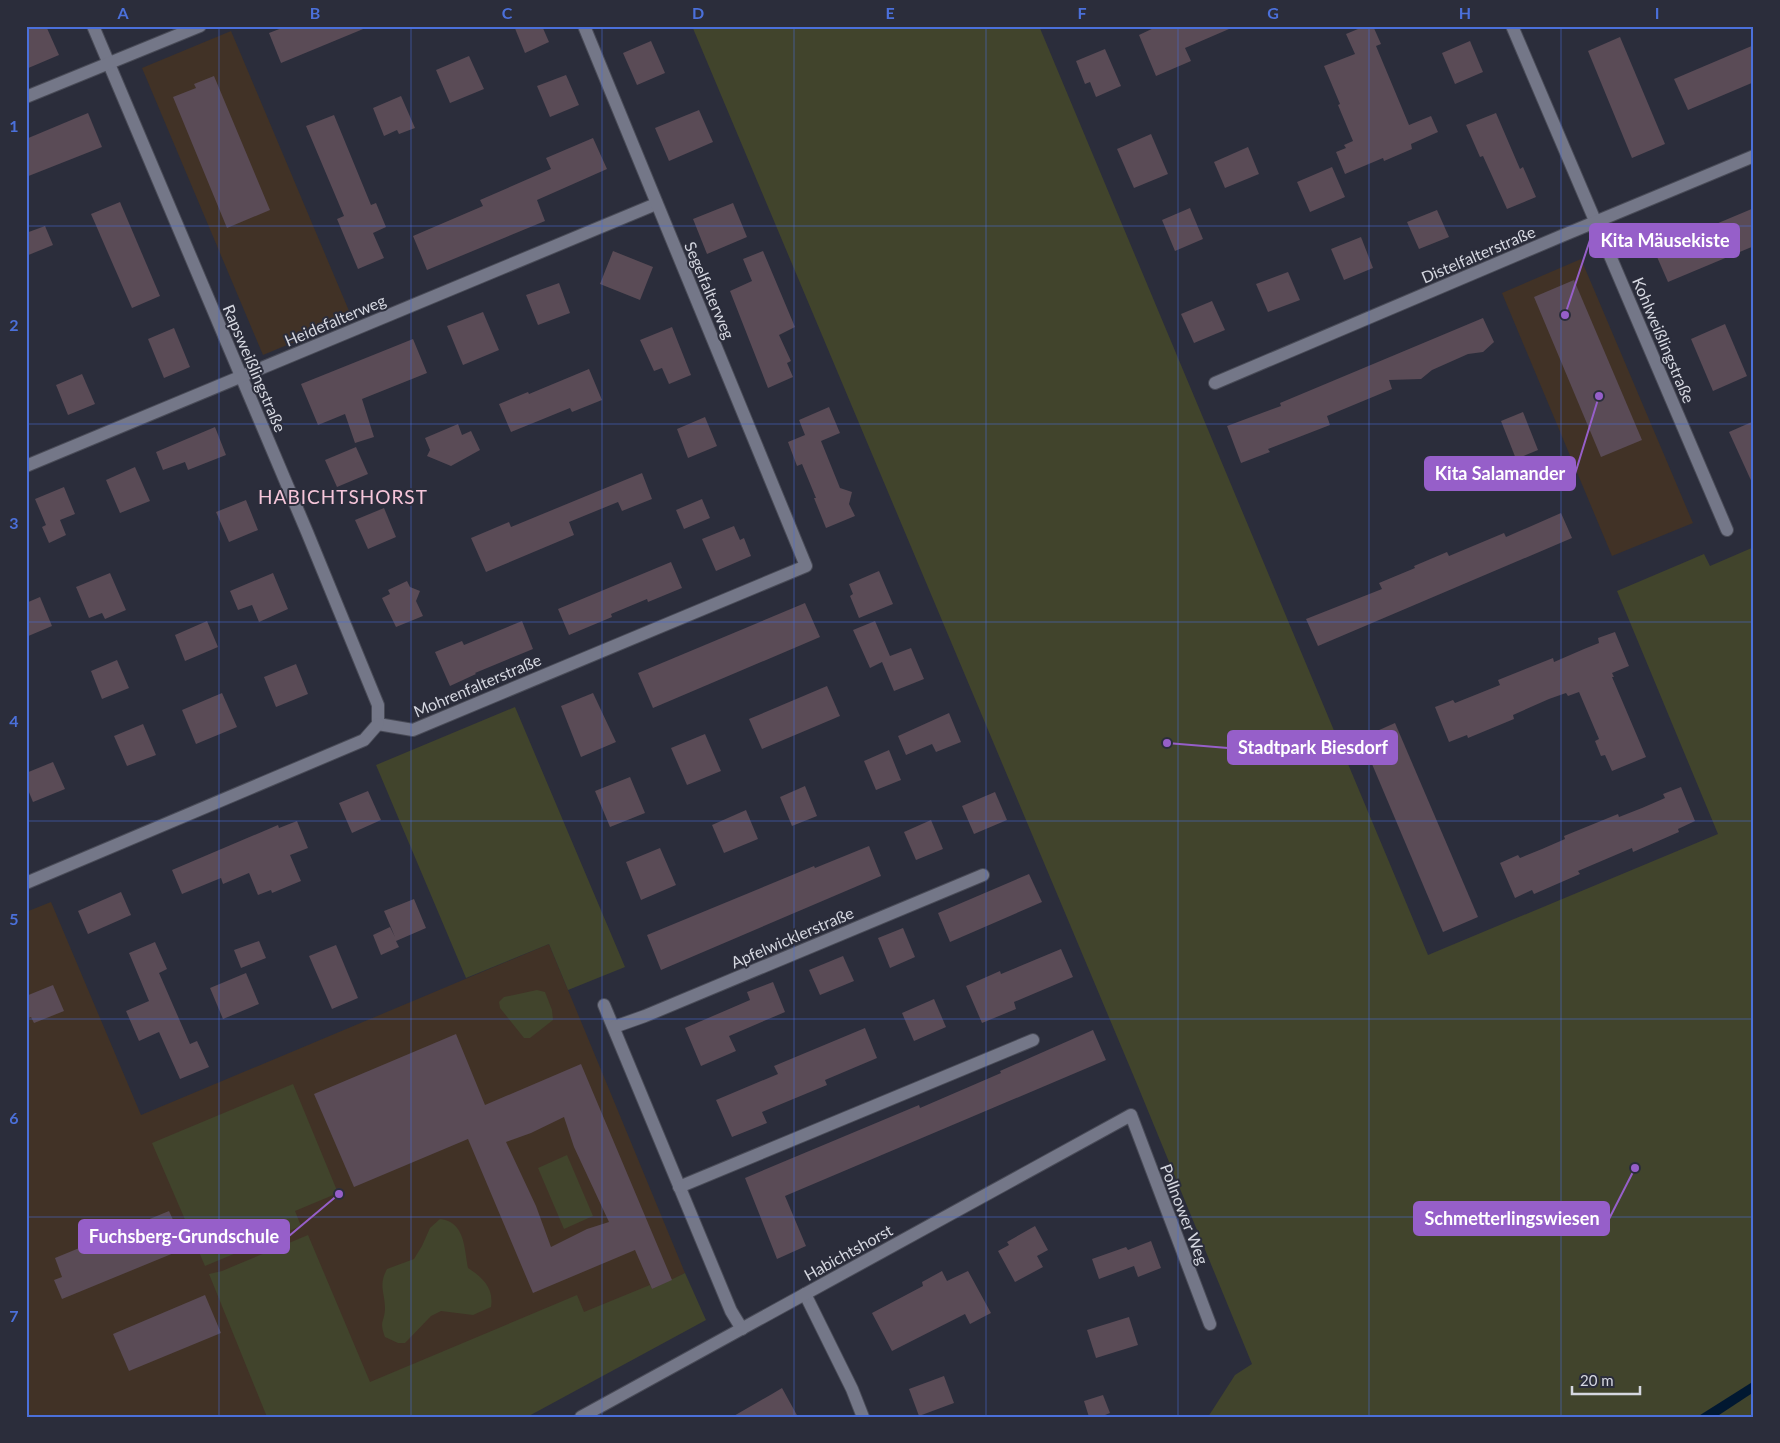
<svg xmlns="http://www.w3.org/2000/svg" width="1780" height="1443" font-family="Lato,sans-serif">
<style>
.education{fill:#413226}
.green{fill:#41442c}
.water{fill:#011831}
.building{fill:#5a4b56;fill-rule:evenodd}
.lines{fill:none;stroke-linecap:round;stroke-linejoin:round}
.street-casing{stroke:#494b57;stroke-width:14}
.street{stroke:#747788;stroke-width:12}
.grid{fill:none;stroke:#4b70da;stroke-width:1;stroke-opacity:0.55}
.labels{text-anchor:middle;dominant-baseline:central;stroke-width:4;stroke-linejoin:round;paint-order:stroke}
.street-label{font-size:16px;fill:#d5d7e0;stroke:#2b2d3b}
.quarter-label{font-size:19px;letter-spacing:1px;fill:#f6c6da;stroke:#2b2d3b}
.leader{fill:none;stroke:#965fc9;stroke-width:2}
.callout-dot{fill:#965fc9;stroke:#2b2d3b;stroke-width:2}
.callout{fill:#965fc9;stroke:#965fc9;stroke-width:2}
.callout-label{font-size:18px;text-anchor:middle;font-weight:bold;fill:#fff}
.neatline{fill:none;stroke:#4b70da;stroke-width:2}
.grid-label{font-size:16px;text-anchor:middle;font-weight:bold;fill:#4b70da}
</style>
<rect width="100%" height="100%" fill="#2b2d3b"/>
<g class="education">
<path d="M231,31L352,318L263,355L142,68Z"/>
<path d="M1581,259L1693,523L1612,556L1502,293Z"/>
<path d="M51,902L141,1115L549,944L685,1273L417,1417H26V912Z"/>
</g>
<g class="green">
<path d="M692,26H1039L1428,955L1718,834L1617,591L1704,554L1710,566L1754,547V1417H1208L1235,1375L1252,1364L1137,1084Z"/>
<path d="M515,707L625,967L568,990L549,944L466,978L376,765Z"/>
<path d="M537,990L545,992L552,1010L553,1020L530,1038H524L500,1008L499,1002L504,997Z"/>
<path d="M293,1084L338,1193L295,1211L301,1226L205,1266L152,1143Z"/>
<path d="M567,1155L593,1216L564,1229L538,1168Z"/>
<path d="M440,1219C465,1222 464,1247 468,1268C483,1278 494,1288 491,1307L473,1315L441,1311L431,1316L405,1343H398L385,1337C379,1320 384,1324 385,1309C385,1292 378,1286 387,1269L414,1259L422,1246L430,1228Z"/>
<path d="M308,1235L370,1382L577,1295L584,1312L650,1285L652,1289L685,1273L706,1320L527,1417H267L209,1274L222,1271Z"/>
</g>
<path class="water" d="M1754,1381V1392L1716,1417H1697Z"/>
<g class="building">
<path d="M26,26H46L59,55L26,69Z"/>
<path d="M287,26H368V27L281,63L269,33Z"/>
<path d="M514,26H542L549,42L525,53Z"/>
<path d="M1158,26H1236L1185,48L1191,61L1156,76L1139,35Z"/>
<path d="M1365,26H1373L1381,44L1376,46L1409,125L1431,116L1438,132L1411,144L1412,149L1384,161L1383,158L1345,174L1336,152L1346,148L1344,145L1353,141L1338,105L1340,104L1324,66L1355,54L1346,34Z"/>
<path d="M1620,37L1665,144L1632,158L1588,51Z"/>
<path d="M651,41L665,73L637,85L623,53Z"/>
<path d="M1470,41L1483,72L1455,84L1442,53Z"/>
<path d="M1754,45V82L1688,110L1674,79Z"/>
<path d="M1105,49L1121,86L1096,97L1090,82L1085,84L1076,61Z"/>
<path d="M469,56L484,89L450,103L436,70Z"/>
<path d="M566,75L579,105L550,117L537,86Z"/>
<path d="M214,76L270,210L227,228L173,97L196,88L194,84Z"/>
<path d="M401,96L415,128L399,134L397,130L384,136L373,108Z"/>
<path d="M699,110L713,142L669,161L655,128Z"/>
<path d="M88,113L102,147L26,177V139Z"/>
<path d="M1496,113L1520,169L1523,167L1536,197L1507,209L1483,156L1480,157L1466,125Z"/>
<path d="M334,115L371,205L376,203L386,227L373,233L384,258L358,269L337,219L344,216L306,126Z"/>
<path d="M1151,134L1168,174L1134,188L1117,149Z"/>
<path d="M593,138L607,169L537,200L545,221L427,270L413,236L483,206L480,200L551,169L546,158Z"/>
<path d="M1248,147L1259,174L1225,188L1214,162Z"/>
<path d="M1332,167L1345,197L1310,212L1297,182Z"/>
<path d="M120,202L160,296L132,308L91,214Z"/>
<path d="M733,203L747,237L707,254L693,219Z"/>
<path d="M1190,208L1203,239L1175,251L1162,220Z"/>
<path d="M1754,208V246L1668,282L1654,250Z"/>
<path d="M1437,210L1449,237L1419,249L1407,222Z"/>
<path d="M45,226L53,245L26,256V233Z"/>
<path d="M1361,237L1373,268L1344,280L1331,249Z"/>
<path d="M613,251L653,267L640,300L600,284Z"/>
<path d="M763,251L795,327L779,335L791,361L787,363L793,377L768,388L730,291L752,281L743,259Z"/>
<path d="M1288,272L1300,300L1268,312L1256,284Z"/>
<path d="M1574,280L1642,440L1601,457L1534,297Z"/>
<path d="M559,283L570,313L538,325L526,295Z"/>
<path d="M1212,301L1225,330L1194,343L1181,314Z"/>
<path d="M483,312L499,350L463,365L447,326Z"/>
<path d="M1483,318L1494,342L1483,352L1468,354L1432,370L1421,379L1389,380L1392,389L1327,416L1330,425L1268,449L1270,452L1241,463L1227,426L1281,406L1280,403Z"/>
<path d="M1725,324L1747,376L1713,391L1691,339Z"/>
<path d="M672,327L691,375L669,384L662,368L654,371L640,340Z"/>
<path d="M174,328L190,367L164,378L148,339Z"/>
<path d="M413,339L427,373L362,399L374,437L355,443L345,414L318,425L301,384Z"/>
<path d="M589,369L602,400L572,412L570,408L511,432L499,404L528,392L529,394Z"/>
<path d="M82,374L95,404L68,415L56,385Z"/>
<path d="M829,407L840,433L821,441L840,488L852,492L849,504L855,516L826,528L814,498H816L802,464L797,466L788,442L805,435L799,420Z"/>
<path d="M1523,412L1538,450L1516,459L1501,421Z"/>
<path d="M705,417L717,446L688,458L677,429Z"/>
<path d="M1754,421V487L1729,432Z"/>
<path d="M458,424L462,435L471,431L480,450L451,466L427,456L430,450L425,438Z"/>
<path d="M215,427L226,455L188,470L185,462L163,470L156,452Z"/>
<path d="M356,447L368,474L337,487L325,460Z"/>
<path d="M135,467L150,501L120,513L106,480Z"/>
<path d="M642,473L652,499L622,511L618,502L569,522L574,535L486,572L471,538L509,522L511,527Z"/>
<path d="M64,487L75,514L60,520L66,535L49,543L42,527L46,525L35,499Z"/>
<path d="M702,499L710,518L684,529L676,510Z"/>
<path d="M246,500L258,530L229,542L216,512Z"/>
<path d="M384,508L396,537L368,549L355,520Z"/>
<path d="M1561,513L1572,538L1318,646L1306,619L1382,589L1379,583L1415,568L1414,566L1447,552L1449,556L1504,533L1506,537Z"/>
<path d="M734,526L740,540L744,538L751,556L716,571L702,539Z"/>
<path d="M671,562L682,588L648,602L647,599L611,614L612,617L569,635L558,609Z"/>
<path d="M879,571L893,604L859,618L850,596L853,594L849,584Z"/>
<path d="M110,573L126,610L105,619L102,613L89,618L76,587Z"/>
<path d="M273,573L288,609L259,622L252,605L238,610L230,591Z"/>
<path d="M407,581L410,587L420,591L416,601L423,616L396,627L382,598L390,594L388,590Z"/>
<path d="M40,597L52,626L26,637V603Z"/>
<path d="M805,603L820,637L653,708L638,673Z"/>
<path d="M207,621L218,647L185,661L175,635Z"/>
<path d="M522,621L533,649L475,673L476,674L450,686L435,652L462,641L464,645Z"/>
<path d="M875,621L890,656L911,648L924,679L894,691L882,662L870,668L853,630Z"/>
<path d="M1615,632L1629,666L1612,673L1614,677H1612L1646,757L1612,771L1605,755L1601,756L1595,741L1599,739L1579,692L1568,696L1566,693L1549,699L1513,715L1514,719L1468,738L1467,735L1449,742L1435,707L1453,700L1455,703L1500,685L1498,680L1553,658L1554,662L1584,649L1599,643L1598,638Z"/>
<path d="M117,660L129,688L102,699L91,671Z"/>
<path d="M296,664L308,694L276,707L264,677Z"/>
<path d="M827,686L840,716L762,749L749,719Z"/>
<path d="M222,693L237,727L196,744L182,710Z"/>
<path d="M593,693L616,742L581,757L561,706Z"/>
<path d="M949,713L961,742L936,752L932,744L906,755L898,736Z"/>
<path d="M1395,723L1478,917L1443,932L1361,738Z"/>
<path d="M143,724L156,755L127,766L114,736Z"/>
<path d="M705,734L721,771L687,785L671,748Z"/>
<path d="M889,750L901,780L876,790L864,761Z"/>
<path d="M53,762L65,789L33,802L26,785V773Z"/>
<path d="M630,777L645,813L610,827L595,791Z"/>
<path d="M805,786L817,816L792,826L780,797Z"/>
<path d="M1681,787L1695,821L1678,829L1679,832L1633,852L1632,848L1578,871L1580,874L1534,894L1532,890L1515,898L1500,863L1518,855L1520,858L1542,849L1565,839L1564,836L1618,814L1619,817L1642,808L1665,798L1663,794Z"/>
<path d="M368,791L381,820L352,833L339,803Z"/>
<path d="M995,792L1007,820L974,834L962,806Z"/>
<path d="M746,810L758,839L724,853L712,825Z"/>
<path d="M931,820L943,849L916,860L904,832Z"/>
<path d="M297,821L308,848L290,855L301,881L272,893L271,890L258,895L249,873L223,884L221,878L182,894L172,870L278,825L279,828Z"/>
<path d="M869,846L881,876L661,970L647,935L814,866L815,868Z"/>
<path d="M660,848L676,885L641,900L626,862Z"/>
<path d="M1029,874L1042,902L950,942L938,913Z"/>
<path d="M121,892L131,915L88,934L78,911Z"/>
<path d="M414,899L426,928L396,941L399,947L381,955L373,935L390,927L395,937L384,911Z"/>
<path d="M903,928L915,957L890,968L878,938Z"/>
<path d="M259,941L266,958L241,968L234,950Z"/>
<path d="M155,942L167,969L159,973L190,1044L197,1041L209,1067L180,1079L159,1032L139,1041L126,1011L149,1001L129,953Z"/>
<path d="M336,945L358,998L332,1009L309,956Z"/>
<path d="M1061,949L1073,977L1014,1002L1016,1009L982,1023L966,986L1000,971L1001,974Z"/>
<path d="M843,956L854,981L820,995L809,970Z"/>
<path d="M246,973L259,1004L223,1019L210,988Z"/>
<path d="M773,982L785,1012L729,1036L736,1051L701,1066L685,1028L750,1000L747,992Z"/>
<path d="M53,985L64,1011L34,1023L31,1017L26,1019V996Z"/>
<path d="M934,999L946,1027L914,1041L902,1013Z"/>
<path d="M865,1028L877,1058L825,1080L827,1085L762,1112L767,1123L732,1137L716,1100L778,1074L774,1066Z"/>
<path d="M1093,1030L1106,1060L785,1196L806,1246L777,1259L745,1178L919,1105L920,1108L1001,1073L1000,1071Z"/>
<path d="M456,1034L485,1105L581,1064L672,1280L652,1289L635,1250L533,1293L468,1139L354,1187L314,1094ZM564,1117L574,1147L609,1222L587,1229L551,1247L536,1206L506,1142L531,1133Z"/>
<path d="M169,1211L186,1248L62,1299L54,1280L62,1277L55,1258Z"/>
<path d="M1035,1226L1048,1250L1037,1256L1043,1267L1015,1282L998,1251L1009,1245L1007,1242Z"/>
<path d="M1151,1241L1161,1268L1138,1277L1134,1266L1099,1279L1092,1259L1126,1247L1128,1250Z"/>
<path d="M942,1271L947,1281L968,1271L991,1313L970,1324L965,1314L892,1351L872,1313L923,1286L922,1282Z"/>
<path d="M205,1295L221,1333L129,1371L113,1334Z"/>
<path d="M1129,1317L1138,1345L1096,1358L1087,1330Z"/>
<path d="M944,1376L954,1403L919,1416L909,1389Z"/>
<path d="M782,1388L798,1417H732L772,1394Z"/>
<path d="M1103,1395L1110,1413L1100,1417H1089L1084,1401Z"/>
</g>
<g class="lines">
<g class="street-casing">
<g id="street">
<path d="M93,26L307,532L378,705V724"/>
<path d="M1512,26L1727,530"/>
<path d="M26,97L200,26"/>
<path d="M1215,383L1559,237L1754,156"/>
<path d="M26,466L656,204"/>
<path d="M378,724L413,730L806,566L584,26"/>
<path d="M26,883L364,740L378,724"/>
<path d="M604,1005L731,1311L742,1329"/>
<path d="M614,1027L645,1016L983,875"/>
<path d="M679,1187L1033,1040"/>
<path d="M805,1294L852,1389L863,1417"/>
<path d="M581,1417L1131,1115L1210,1324"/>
</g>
</g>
<use href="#street" class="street"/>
</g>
<path class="grid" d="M219,26V1417M411,26V1417M602,26V1417M794,26V1417M986,26V1417M1178,26V1417M1369,26V1417M1561,26V1417M26,226H1754M26,424H1754M26,622H1754M26,821H1754M26,1019H1754M26,1217H1754"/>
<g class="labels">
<g class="street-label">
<text transform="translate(1478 254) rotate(-23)">Distelfalterstraße</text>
<text transform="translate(710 290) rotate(67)">Segelfalterweg</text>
<text transform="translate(335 320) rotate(-23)">Heidefalterweg</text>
<text transform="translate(1664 340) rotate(67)">Kohlweißlingstraße</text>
<text transform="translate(255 368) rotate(67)">Rapsweißlingstraße</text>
<text transform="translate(477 685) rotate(-23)">Mohrenfalterstraße</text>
<text transform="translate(792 937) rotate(-23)">Apfelwicklerstraße</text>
<text transform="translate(1185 1214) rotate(69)">Pollnower Weg</text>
<text transform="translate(848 1252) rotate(-29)">Habichtshorst</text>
</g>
<g class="quarter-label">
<text x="343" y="496">HABICHTSHORST</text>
</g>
</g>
<path class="leader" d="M1565 315L1590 240M1599 396L1575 474M1167 743L1228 748M1635 1168L1609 1219M339 1194L289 1236"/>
<g class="callout-dot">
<circle cx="1565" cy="315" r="5"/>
<circle cx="1599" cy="396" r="5"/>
<circle cx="1167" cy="743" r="5"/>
<circle cx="1635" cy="1168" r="5"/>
<circle cx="339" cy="1194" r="5"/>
</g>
<g class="callout">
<rect x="1590" y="224" width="149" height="33" rx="5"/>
<rect x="1425" y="457" width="150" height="33" rx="5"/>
<rect x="1228" y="731" width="169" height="33" rx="5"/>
<rect x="1414" y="1202" width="195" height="33" rx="5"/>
<rect x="79" y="1220" width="210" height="33" rx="5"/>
</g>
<g class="callout-label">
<text x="1665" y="247">Kita Mäusekiste</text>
<text x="1500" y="480">Kita Salamander</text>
<text x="1313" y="754">Stadtpark Biesdorf</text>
<text x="1512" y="1225">Schmetterlingswiesen</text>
<text x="184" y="1243">Fuchsberg-Grundschule</text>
</g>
<rect width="1780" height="1443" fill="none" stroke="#2b2d3b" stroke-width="55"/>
<path d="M1572 1386v8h68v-8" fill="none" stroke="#d5d7e0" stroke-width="2.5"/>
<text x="1580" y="1386" font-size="15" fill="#d5d7e0" stroke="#2b2d3b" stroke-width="4" paint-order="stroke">20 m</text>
<rect x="28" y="28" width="1724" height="1388" class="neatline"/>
<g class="grid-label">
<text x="123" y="19">A</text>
<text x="315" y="19">B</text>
<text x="507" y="19">C</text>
<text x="698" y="19">D</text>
<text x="890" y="19">E</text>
<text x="1082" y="19">F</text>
<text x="1273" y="19">G</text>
<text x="1465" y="19">H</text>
<text x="1657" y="19">I</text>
<text x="14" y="132">1</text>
<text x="14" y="331">2</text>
<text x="14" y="529">3</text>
<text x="14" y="727">4</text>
<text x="14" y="925">5</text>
<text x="14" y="1124">6</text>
<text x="14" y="1322">7</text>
</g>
</svg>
